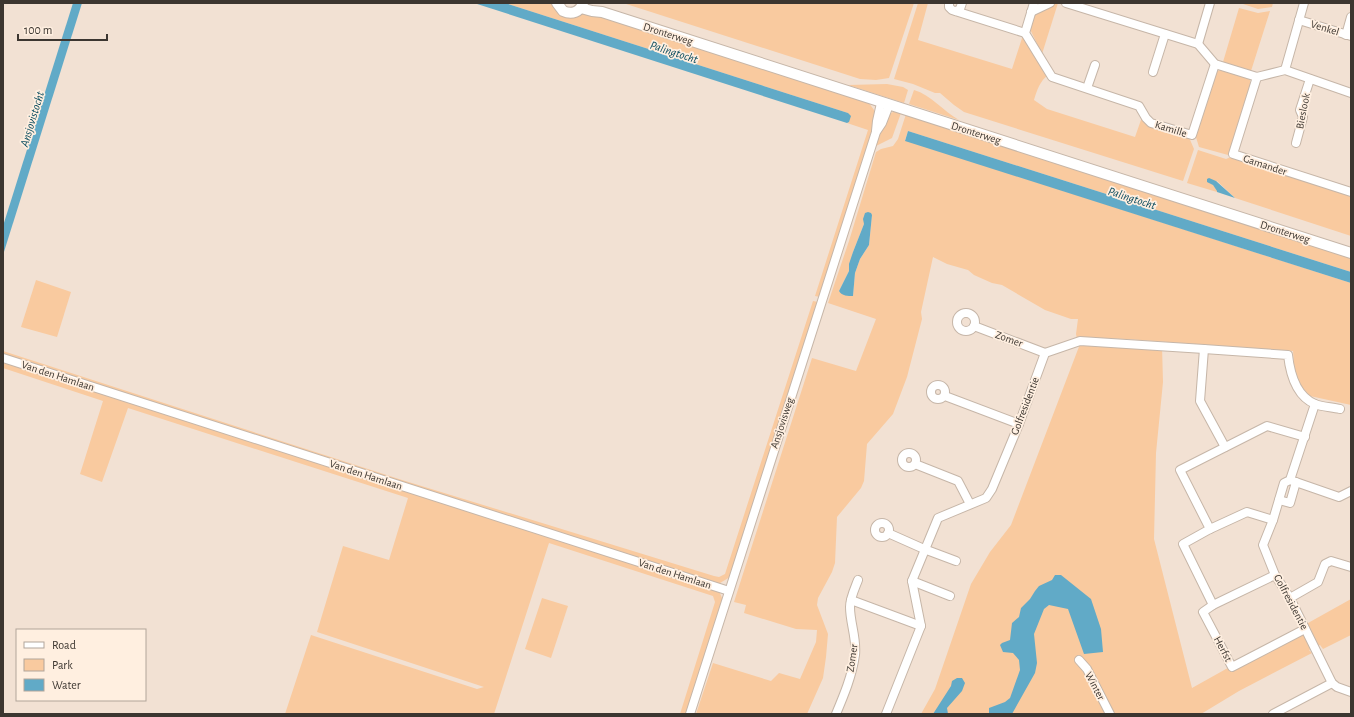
<svg xmlns="http://www.w3.org/2000/svg" width="1354" height="717" font-family="'Alegreya Sans',sans-serif">
<style>
.green{fill:#f9ca9f;fill-rule:evenodd}
.water{fill:#61aac7}
.lines{fill:none;stroke-linecap:round;stroke-linejoin:round}
.minor-casing{stroke:#c6b6a8;stroke-width:10}
.major-casing{stroke:#c6b6a8;stroke-width:12}
.minor{stroke:#fff;stroke-width:8}
.major{stroke:#fff;stroke-width:10}
.labels{text-anchor:middle;dominant-baseline:central;stroke-width:3.5;stroke-linejoin:round;paint-order:stroke}
.street-label{font-size:11px;fill:#3c3630;stroke:#ffefe0}
.water-label{font-size:12px;font-style:italic;fill:#03475b;stroke:#ffefe0}
</style>
<rect width="100%" height="100%" fill="#f2e1d3"/>
<g class="green">
<path d="M505,3H554L581,13H588L869,103L874,110L875,114L870,137L820,297L815,296L868,130L847,123L849,122L848,113Z"/>
<path d="M623,3H914L889,78L876,80L860,79Z"/>
<path d="M918,3H928L918,40L1012,69L1023,35L1048,75C1040,81 1037,90 1034,100L1047,109L1135,137L1142,117L1188,135L1194,149L1183,181L964,112L954,105L940,93H935L913,84L894,79Z"/>
<path d="M1056,3H1058L1042,54L1029,27L1032,16Z"/>
<path d="M1240,3H1273L1272,7L1258,9Z"/>
<path d="M1239,8L1258,13L1270,11L1251,71L1223,62Z"/>
<path d="M1222,70L1250,79V87L1231,146V152L1228,155L1199,147L1195,134L1215,71Z"/>
<path d="M887,84L903,87L908,90L904,103L848,85Z"/>
<path d="M914,90C931,95 943,111 959,120L909,104Z"/>
<path d="M893,112H897L901,113L892,138L874,147C878,136 882,118 893,112Z"/>
<path d="M906,114L1351,257V272L908,131L905,140L1351,283V405L1310,396L1302,387L1295,376L1293,351L1126,339L1096,338L1077,339L1076,334L1078,319H1071L1045,310L1002,285L992,283L974,275L968,270L947,264L933,257L921,312L922,319L907,377L893,414L867,444L864,481L861,488L837,517L835,563L832,572L818,598L817,605L828,634L826,657L823,678L807,714H696L713,663L771,681L779,673L800,679L816,642L817,630L796,629L744,613L746,605L734,602L812,358L856,371L876,319L828,303L849,241L876,152L881,149L893,146L898,139ZM872,215L869,245L860,259L855,273L853,296L839,291L849,271L853,252L864,224Z"/>
<path d="M1198,150L1226,159L1231,157L1351,196V236L1235,198L1217,181L1213,185L1218,191L1217,192L1187,183Z"/>
<path d="M36,280L71,292L57,337L21,327Z"/>
<path d="M813,301L818,302L730,577L720,583H714L3,357V351L402,480L714,576L719,577L725,574Z"/>
<path d="M1080,344L1162,346L1163,382L1156,453L1154,539L1192,688L1351,599V635L1323,649L1320,645L1309,650L1312,653L1239,691L1201,714H921L935,689L971,584L990,552L1011,525Z"/>
<path d="M3,361L719,591L722,598V603L686,714H680L715,602L713,596L549,543L494,714H285L311,635L477,689L484,687L317,632L343,546L389,560L408,498L128,408L102,482L80,474L103,401L3,368Z"/>
<path d="M542,598L568,606L551,658L525,649Z"/>
</g>
<g class="water">
<path d="M73,3H82L3,255V226Z"/>
<path d="M474,3H505L848,113L851,116L849,122L847,123Z"/>
<path d="M908,131L1351,272V283L905,141Z"/>
<path d="M1209,178L1216,181L1235,198L1217,192V191L1213,185L1207,182V179Z"/>
<path d="M868,212L871,213L872,215L869,245L860,259L855,273L853,296C848,296 842,296 839,291L849,271V264L853,252L864,224L863,219L865,213Z"/>
<path d="M1055,575H1061L1091,599L1101,629L1103,652L1084,654L1068,609L1049,605L1044,609L1034,634L1037,663L1035,673L1012,714H989V708L1005,702L1010,698L1020,670L1019,660L1013,653L1003,652L1000,645L1002,643L1010,640L1012,623L1019,617L1021,608L1030,599L1035,591L1039,586L1052,580Z"/>
<path d="M957,678H962L965,683L962,691L947,708L948,714H933L951,686L952,681Z"/>
</g>
<g class="lines">
<g class="minor-casing">
<g id="minor">
<path d="M949,3V7L952,10L1025,33"/>
<path d="M1034,3L1025,33L1052,77L1139,106L1146,118L1151,123L1192,135L1215,64"/>
<path d="M1066,3L1198,44L1215,64L1257,77L1285,70L1351,93"/>
<path d="M956,11L960,9L962,3"/>
<path d="M1031,12L1050,3"/>
<path d="M1299,20L1351,36"/>
<path d="M1346,35L1351,17"/>
<path d="M1198,44L1210,3"/>
<path d="M1285,70L1304,3"/>
<path d="M1153,72L1165,34"/>
<path d="M1257,77L1233,154L1351,192"/>
<path d="M1087,88L1095,65"/>
<path d="M876,131L877,121L881,103"/>
<path d="M1296,143L1303,117L1300,110L1310,79"/>
<circle cx="966" cy="322" r="9"/>
<path d="M974,326L1045,353"/>
<path d="M1204,349L1200,401L1225,447"/>
<path d="M3,358L729,591"/>
<circle cx="938" cy="392" r="7"/>
<path d="M945,396L1019,424"/>
<path d="M1315,404L1290,480L1284,483L1273,520L1263,545L1275,575L1290,598L1332,683L1337,687L1351,692"/>
<path d="M1305,437L1267,426L1180,470L1210,529L1183,544L1213,605L1203,612L1232,667L1305,629"/>
<circle cx="909" cy="460" r="7"/>
<path d="M915,464L958,481L970,504"/>
<path d="M1290,480L1339,497L1351,491"/>
<path d="M1279,500L1290,503L1296,482"/>
<circle cx="882" cy="530" r="7"/>
<path d="M1210,529L1247,512L1273,520"/>
<path d="M888,533L924,549L956,561"/>
<path d="M912,581L950,596"/>
<path d="M1290,598L1318,582L1325,564L1331,561L1351,567"/>
<path d="M851,600L921,626"/>
<path d="M1213,605L1275,575"/>
<path d="M1079,660L1087,669L1110,714"/>
<path d="M690,714L876,132L882,123L889,105"/>
<path d="M836,714C844,695 852,676 855,655C857,639 850,623 850,607C850,598 855,588 858,580"/>
<path d="M886,714L921,626L912,581L938,518L986,498L992,489L1019,424L1045,353L1080,341L1204,349L1288,355C1290,373 1296,396 1315,404C1322,407 1332,407 1340,409"/>
<path d="M1273,714L1332,683"/>
</g>
</g>
<g class="major-casing">
<g id="major">
<path d="M557,3L563,11C572,15 580,12 583,3"/>
<path d="M581,8L592,11L602,12L1351,253"/>
</g>
</g>
<use href="#minor" class="minor"/>
<use href="#major" class="major"/>
</g>
<g class="labels">
<g class="street-label">
<text transform="translate(1325 28) rotate(17)">Venkel</text>
<text transform="translate(668 34) rotate(18)">Dronterweg</text>
<text transform="translate(1303 111) rotate(-79)">Bieslook</text>
<text transform="translate(1171 129) rotate(17)">Kamille</text>
<text transform="translate(976 133) rotate(18)">Dronterweg</text>
<text transform="translate(1265 165) rotate(18)">Gamander</text>
<text transform="translate(1285 232) rotate(18)">Dronterweg</text>
<text transform="translate(1009 339) rotate(20)">Zomer</text>
<text transform="translate(58 376) rotate(18)">Van den Hamlaan</text>
<text transform="translate(1025 406) rotate(-69)">Golfresidentie</text>
<text transform="translate(782 423) rotate(-72)">Ansjovisweg</text>
<text transform="translate(366 475) rotate(18)">Van den Hamlaan</text>
<text transform="translate(675 574) rotate(18)">Van den Hamlaan</text>
<text transform="translate(1291 602) rotate(62)">Golfresidentie</text>
<text transform="translate(1223 649) rotate(62)">Herfst</text>
<text transform="translate(852 658) rotate(-82)">Zomer</text>
<text transform="translate(1095 686) rotate(62)">Winter</text>
</g>
<g class="water-label">
<text transform="translate(674 52) rotate(18)">Palingtocht</text>
<text transform="translate(32 119) rotate(-73)">Ansjovistocht</text>
<text transform="translate(1132 198) rotate(18)">Palingtocht</text>
</g>
</g>
<rect width="1354" height="717" fill="none" stroke="#3c3630" stroke-width="8"/>
<rect x="16" y="629" width="130" height="72" fill="#ffefe0" stroke="#b1a59a"/>
<rect x="24" y="642" width="20" height="6" fill="#ffffff" stroke="#b1a59a"/>
<text x="52" y="649" font-size="12" fill="#3c3630">Road</text>
<rect x="24" y="659" width="20" height="12" fill="#f9ca9f" stroke="#b1a59a"/>
<text x="52" y="669" font-size="12" fill="#3c3630">Park</text>
<rect x="24" y="679" width="20" height="12" fill="#61aac7" stroke="#b1a59a"/>
<text x="52" y="689" font-size="12" fill="#3c3630">Water</text>
<path d="M18 34v6h89v-6" fill="none" stroke="#3c3630" stroke-width="2"/>
<text x="24" y="34" font-size="12" fill="#3c3630" stroke="#ffefe0" stroke-width="3" paint-order="stroke">100 m</text>
</svg>
